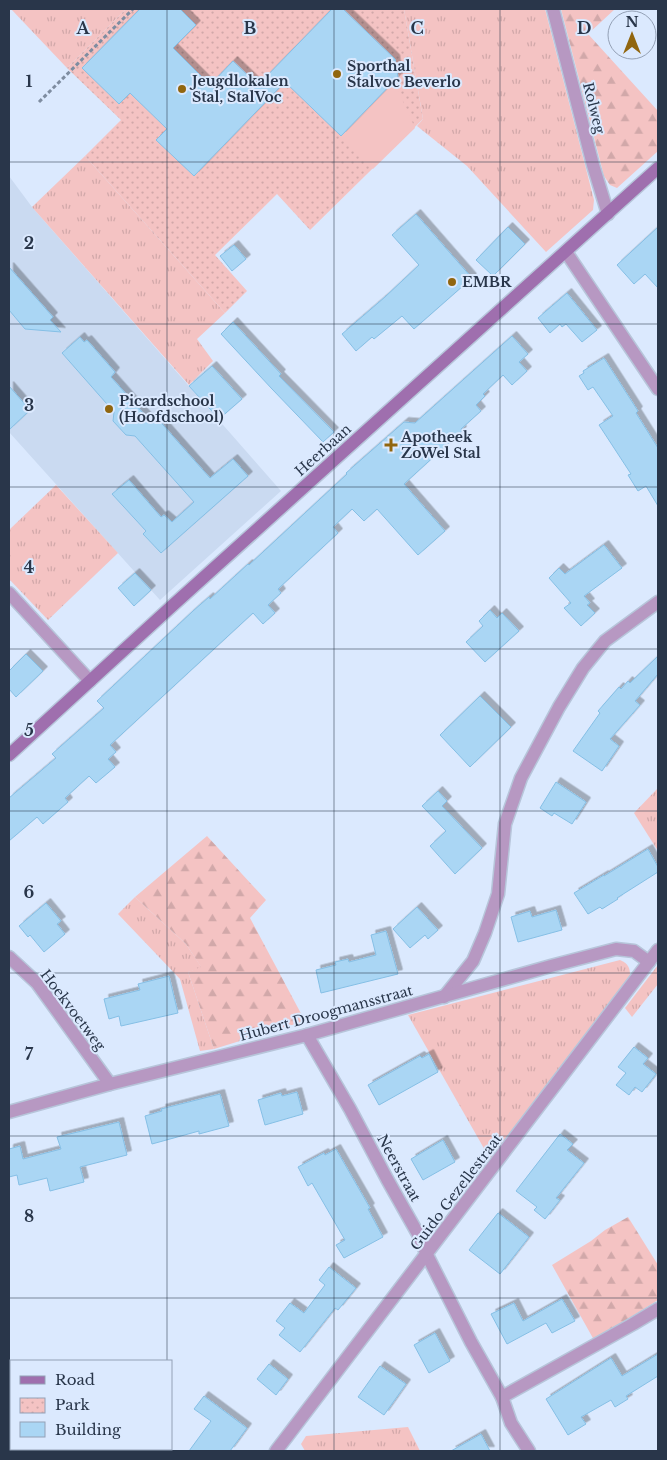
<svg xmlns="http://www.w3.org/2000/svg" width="667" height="1460" font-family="'Libre Baskerville',serif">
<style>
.built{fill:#cadaf1}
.grass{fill:url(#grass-tufts)}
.forest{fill:url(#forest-firs)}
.park{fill:url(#park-dots)}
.garden{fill:#f4c3c3}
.building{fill:#aad6f4;stroke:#85bfe5;filter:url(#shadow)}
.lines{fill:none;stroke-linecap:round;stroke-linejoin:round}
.street-casing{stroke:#b7c5da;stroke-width:15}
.secondary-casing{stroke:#b7c5da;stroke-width:15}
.path{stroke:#7f8da1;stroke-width:3;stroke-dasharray:4 2.5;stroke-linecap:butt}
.street{stroke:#b798c2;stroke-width:12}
.secondary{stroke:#9f6fae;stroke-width:12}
.grid{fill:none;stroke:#29364a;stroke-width:1;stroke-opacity:0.55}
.poi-dot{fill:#91660f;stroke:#dbe9fe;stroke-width:2}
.labels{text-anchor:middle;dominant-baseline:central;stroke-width:4;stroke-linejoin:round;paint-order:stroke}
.poi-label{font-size:14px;font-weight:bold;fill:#29364a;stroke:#dbe9fe;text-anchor:start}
.street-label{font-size:14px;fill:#29364a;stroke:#dbe9fe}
.grid-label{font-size:16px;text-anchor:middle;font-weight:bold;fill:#29364a;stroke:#dbe9fe;stroke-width:4;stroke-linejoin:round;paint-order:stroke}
</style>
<defs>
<pattern id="grass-tufts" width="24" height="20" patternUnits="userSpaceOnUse" patternTransform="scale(1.25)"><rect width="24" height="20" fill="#f4c3c3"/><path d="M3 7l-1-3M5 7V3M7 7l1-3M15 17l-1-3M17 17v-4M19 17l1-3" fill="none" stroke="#d1a8a9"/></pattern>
<pattern id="forest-firs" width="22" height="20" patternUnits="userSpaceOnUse" patternTransform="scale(1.25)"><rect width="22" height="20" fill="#f4c3c3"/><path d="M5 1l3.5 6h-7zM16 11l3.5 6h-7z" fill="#d1a8a9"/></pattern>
<pattern id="park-dots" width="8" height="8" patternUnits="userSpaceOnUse" patternTransform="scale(1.25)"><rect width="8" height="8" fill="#f4c3c3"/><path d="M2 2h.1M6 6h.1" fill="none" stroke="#d1a8a9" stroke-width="1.8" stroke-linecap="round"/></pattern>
<filter id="shadow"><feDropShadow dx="4.5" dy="-4.5" stdDeviation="0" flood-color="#0004"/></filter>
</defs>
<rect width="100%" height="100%" fill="#dbe9fe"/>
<path class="built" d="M9,176L32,207L281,491L160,600L9,432Z"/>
<g class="grass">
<path d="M11,9H126L67,68Z"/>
<path d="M404,9H545L594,200L593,210L546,252L467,166L417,126L423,119Z"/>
<path d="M85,156L225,313L197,339L213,361L189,385L32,207Z"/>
<path d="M56,485L118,553L48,620L9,579V530Z"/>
<path d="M658,788V851L634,813Z"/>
<path d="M135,897L186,944L202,968L188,972L214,1049L200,1051L180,979L118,914Z"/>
<path d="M620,960C629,964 630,968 630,977L490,1159L408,1015Z"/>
<path d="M658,965V984L632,1017L625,1008Z"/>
<path d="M408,1427L420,1451H305L301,1444L306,1436Z"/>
</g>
<g class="forest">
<path d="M561,9H615L588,34L658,111V151L617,188L610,185L604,176Z"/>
<path d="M207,836L266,900L250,918L305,1021L214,1049L188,972L201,967L186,944L135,897Z"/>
<path d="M628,1217L658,1265V1300L594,1340L552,1265L591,1241L605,1230Z"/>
</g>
<path class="park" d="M126,9H404L423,119L310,230L277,194L215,255L247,291L225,313L85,156L121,120L67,68Z"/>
<path class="garden" d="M394,81L415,128L373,169L341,136Z"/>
<g class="building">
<path d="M140,9H180L196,25L173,48L210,85L233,61L258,85L332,9H343L395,59L398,77L341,136L285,82L194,176L156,140L167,129L130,93L119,104L82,68Z"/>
<path d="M416,214L472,278L414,329L402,316L374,339L372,337L356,351L342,334L385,297L419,265L392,235Z"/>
<path d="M508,227L525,244L493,276L476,260Z"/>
<path d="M658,227V288L645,274L634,284L617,265Z"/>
<path d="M234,245L246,259L232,271L220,256Z"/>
<path d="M9,267L53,317L50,320L61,332L25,329L9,310Z"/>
<path d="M567,293L597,330L582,342L566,324L562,327L560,324L550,333L538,318Z"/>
<path d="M233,322L281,374L279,376L334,432L323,442L272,389L221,334Z"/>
<path d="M512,336L528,354L519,362L527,371L512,385L503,375L483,394L485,396L476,405L481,411L461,429L462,431L404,484L445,531L418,555L377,509L364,521L352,509L333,527L338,533L278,589L281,593L268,605L275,613L263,624L253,613L110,745L116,752L108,759L115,767L96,783L89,776L65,798L68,802L43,824L37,817L9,841V798L56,758L52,754L104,708L97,701L193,611L209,597L210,599L248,564L249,565L347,474L346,473L404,422L415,423Z"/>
<path d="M80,337L84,342L87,340L115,372L111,377L151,422L156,417L210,478L233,459L248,476L161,553L143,534L146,531L112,494L129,480L161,517L164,515L172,522L194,502L135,436L126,435L113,421L114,412L62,353Z"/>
<path d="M604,358L638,411L636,413L658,448V506L646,486L638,491L628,475L631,474L599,425L613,416L593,387L588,390L579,376L584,373L583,371Z"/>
<path d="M212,366L242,399L219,419L189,386Z"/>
<path d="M9,386L30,410L9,430Z"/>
<path d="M604,545L622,568L584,596L590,603L587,605L595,613L581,626L564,608L571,603L549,578L559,568L565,574Z"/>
<path d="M135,573L151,590L134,606L118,588Z"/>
<path d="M490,610L497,618L502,613L519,631L485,662L466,642L483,626L479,621Z"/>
<path d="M26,654L43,671L16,697L9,689V671Z"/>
<path d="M658,656V674L635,701L640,705L610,739L619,746L602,771L573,751L600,713L598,711L619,687L621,689L628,681L630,683Z"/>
<path d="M480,696L511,727L470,767L440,735Z"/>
<path d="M556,782L586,802L572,824L554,813L552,816L540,808Z"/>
<path d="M438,791L447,801L442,806L482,848L455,874L430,846L446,831L422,806Z"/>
<path d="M648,849L658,867V872L617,898L618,899L602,909L600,907L588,914L574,893L604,875V876Z"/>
<path d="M46,903L61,921L57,924L65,934L44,952L30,935L28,937L19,926Z"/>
<path d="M417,907L438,930L428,939L425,935L410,948L393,929Z"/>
<path d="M556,910L562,930L518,942L511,917L530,911L532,917Z"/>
<path d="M386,931L398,974L321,993L316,970L336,965L335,962L348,959L349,962L376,955L371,935Z"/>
<path d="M169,976L178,1013L121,1026L119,1016L109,1019L104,999L140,990L138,984Z"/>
<path d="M634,1047L648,1058L643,1064L656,1074L642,1092L635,1087L629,1095L616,1085L626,1073L618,1067Z"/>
<path d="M429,1054L438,1072L379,1105L368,1085L420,1056L422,1058Z"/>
<path d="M297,1092L303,1114L265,1125L258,1100L281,1093L282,1096Z"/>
<path d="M220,1094L229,1126L199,1134V1131L152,1144L145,1116L162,1111L161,1109Z"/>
<path d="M119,1122L127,1155L80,1167L84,1182L50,1191L47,1178L19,1185L17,1175L9,1177V1149L20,1146L23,1159L61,1149L57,1137Z"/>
<path d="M560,1134L573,1144L567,1150L584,1163L556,1198L560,1200L545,1219L534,1210L537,1207L516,1191Z"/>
<path d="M443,1140L455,1162L423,1180L411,1159Z"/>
<path d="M336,1149L370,1208L368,1209L383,1237L344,1258L336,1245L345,1240L312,1183L308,1186L298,1167L324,1153L325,1155Z"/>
<path d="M498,1213L529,1237L500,1274L469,1250Z"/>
<path d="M329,1267L356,1288L338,1310L335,1308L300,1352L279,1335L285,1328L276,1321L290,1303L304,1313L325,1285L319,1280Z"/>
<path d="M562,1299L575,1321L552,1333L546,1323L507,1344L491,1314L514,1303L523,1321Z"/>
<path d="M435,1333L450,1361L429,1373L414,1345Z"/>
<path d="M658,1354V1376L626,1396L628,1399L615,1407L611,1400L581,1417L586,1424L568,1435L546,1399L611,1358L622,1376Z"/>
<path d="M269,1364L288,1379L276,1395L257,1379Z"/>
<path d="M380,1366L406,1384L384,1415L358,1397Z"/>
<path d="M204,1396L247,1428L230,1451H189L211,1421L194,1409Z"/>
<path d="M481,1434L490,1451H451Z"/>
</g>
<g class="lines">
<g class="street-casing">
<g id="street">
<path d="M553,9L593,165L608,214"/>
<path d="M566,252L658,389"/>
<path d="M9,593L90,681"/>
<path d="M9,957L37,983L110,1084"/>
<path d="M444,997L473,961L485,933L498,894L505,824L521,778L559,707L583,668L605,641L658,602"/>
<path d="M307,1035L350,1109L387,1179L418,1234L427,1255L471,1342L502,1397L633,1324L658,1309"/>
<path d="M9,1112L110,1084L307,1035L551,966L616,949L634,951L649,962"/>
<path d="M502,1397L511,1423L529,1451"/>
<path d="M276,1451L658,950"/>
</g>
</g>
<g class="secondary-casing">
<path id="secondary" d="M9,755L172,606L658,168"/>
</g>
<path class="path" d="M39,102L133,9"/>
<use href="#street" class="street"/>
<use href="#secondary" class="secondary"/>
</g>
<path class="grid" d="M167,9V1361M334,9V1451M500,9V1451M9,162H658M9,324H658M9,487H658M9,649H658M9,811H658M9,973H658M9,1136H658M9,1298H658M167,1449V1451"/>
<g class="poi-dot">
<circle cx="337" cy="74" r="5"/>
<circle cx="182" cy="89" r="5"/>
<circle cx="452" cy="282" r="5"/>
<circle cx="109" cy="409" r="5"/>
<path d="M388.5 437.5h5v5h5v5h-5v5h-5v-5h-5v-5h5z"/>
</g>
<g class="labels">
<g class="poi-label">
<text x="347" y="66">Sporthal<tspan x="347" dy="16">Stalvoc Beverlo</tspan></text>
<text x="192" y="81">Jeugdlokalen<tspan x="192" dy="16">Stal, StalVoc</tspan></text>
<text x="462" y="282">EMBR</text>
<text x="119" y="401">Picardschool<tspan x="119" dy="16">(Hoofdschool)</tspan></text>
<text x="401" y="437">Apotheek<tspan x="401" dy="16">ZoWel Stal</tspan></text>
</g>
<g class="street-label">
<text transform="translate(594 108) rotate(76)">Rolweg</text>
<text transform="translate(323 450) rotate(-42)">Heerbaan</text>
<text transform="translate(73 1010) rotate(53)">Hoekvoetweg</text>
<text transform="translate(326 1013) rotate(-15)">Hubert Droogmansstraat</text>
<text transform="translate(399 1168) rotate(61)">Neerstraat</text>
<text transform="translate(456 1192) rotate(-53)">Guido Gezellestraat</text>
</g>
</g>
<g class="grid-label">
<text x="83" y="34">A</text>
<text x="250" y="34">B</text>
<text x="417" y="34">C</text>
<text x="584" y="34">D</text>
<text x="29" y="87">1</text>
<text x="29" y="249">2</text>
<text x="29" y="411">3</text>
<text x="29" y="573">4</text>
<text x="29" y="736">5</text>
<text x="29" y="898">6</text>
<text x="29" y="1060">7</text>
<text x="29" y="1222">8</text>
</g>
<rect width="667" height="1460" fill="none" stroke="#29364a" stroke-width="20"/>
<rect x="10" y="1360" width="162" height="90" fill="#dbe9fe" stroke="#94a1b6"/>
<rect x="20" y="1376" width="25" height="8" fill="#9f6fae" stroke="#94a1b6"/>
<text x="55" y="1385" font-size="15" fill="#29364a">Road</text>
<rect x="20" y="1398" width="25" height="15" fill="url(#park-dots)" stroke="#94a1b6"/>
<text x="55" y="1410" font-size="15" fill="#29364a">Park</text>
<rect x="20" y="1422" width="25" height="15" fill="#aad6f4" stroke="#94a1b6"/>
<text x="55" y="1435" font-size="15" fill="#29364a">Building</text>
<g transform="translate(632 35)"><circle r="24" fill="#dbe9fe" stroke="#94a1b6"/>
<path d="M0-4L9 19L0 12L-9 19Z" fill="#91660f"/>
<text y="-8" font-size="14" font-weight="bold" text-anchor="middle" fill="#29364a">N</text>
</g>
</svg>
